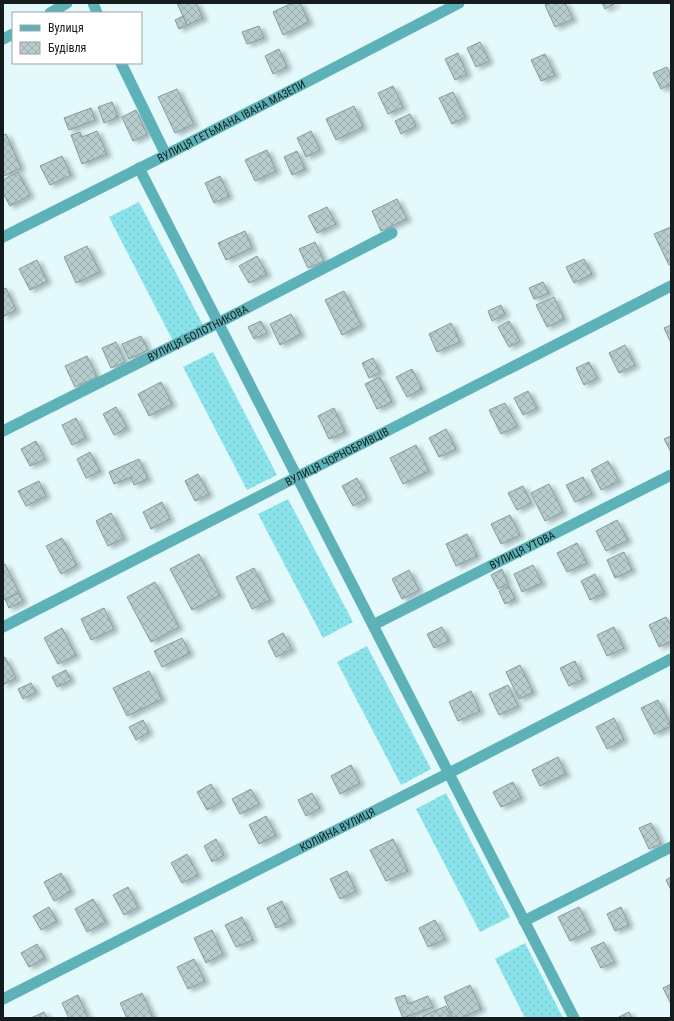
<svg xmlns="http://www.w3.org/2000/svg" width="674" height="1021" font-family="'Roboto Condensed',sans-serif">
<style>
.grass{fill:url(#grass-dots)}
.building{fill:url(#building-cross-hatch);stroke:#859a9c;filter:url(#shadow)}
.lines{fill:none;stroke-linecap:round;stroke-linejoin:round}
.minor{stroke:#5db2b8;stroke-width:11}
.labels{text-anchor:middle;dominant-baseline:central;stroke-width:3.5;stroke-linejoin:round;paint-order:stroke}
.street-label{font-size:11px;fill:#141c1d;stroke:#fff}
</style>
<defs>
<pattern id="grass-dots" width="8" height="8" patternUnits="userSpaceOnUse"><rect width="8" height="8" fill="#8ae3ea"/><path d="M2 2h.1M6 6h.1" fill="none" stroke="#76c2c8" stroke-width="1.8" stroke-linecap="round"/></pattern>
<pattern id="building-cross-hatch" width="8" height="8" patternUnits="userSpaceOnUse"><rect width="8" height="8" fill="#b6cccd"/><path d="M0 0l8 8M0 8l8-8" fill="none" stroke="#9cafb0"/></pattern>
<filter id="shadow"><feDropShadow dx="4.5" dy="2.5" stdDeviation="2" flood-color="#0004"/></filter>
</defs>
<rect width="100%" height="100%" fill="#e3f9fb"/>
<g class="grass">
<path d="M139,202L203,325L173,341L109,217Z"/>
<path d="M213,352L277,475L247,490L183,367Z"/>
<path d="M288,499L353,622L323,638L258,514Z"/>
<path d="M367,646L431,769L401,785L337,662Z"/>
<path d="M446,793L510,917L480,932L416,809Z"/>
<path d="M525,943L563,1018H525L495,959Z"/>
</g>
<g class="building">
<path d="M177,3H196L203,18L187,25Z"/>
<path d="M292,3H300L309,22L283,35L273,12Z"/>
<path d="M550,3H565L573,19L555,27L545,5Z"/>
<path d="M602,3H616L605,9Z"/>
<path d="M183,16L187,25L179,29L175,20Z"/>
<path d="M259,26L264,38L247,44L242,32Z"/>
<path d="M480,42L489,61L476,67L467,48Z"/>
<path d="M279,49L287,67L273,74L265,56Z"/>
<path d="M458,53L467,74L455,80L445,59Z"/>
<path d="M545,54L555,75L541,81L531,60Z"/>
<path d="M667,67L671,76V84L661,89L653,73Z"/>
<path d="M393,86L403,107L388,114L378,93Z"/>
<path d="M177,89L194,124L175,133L158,97Z"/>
<path d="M453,92L465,117L452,124L439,98Z"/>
<path d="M112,102L118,117L104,123L98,107Z"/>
<path d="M354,106L363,127L336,140L326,119Z"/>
<path d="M91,108L95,120L69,130L64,118Z"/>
<path d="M136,110L147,134L133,141L122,117Z"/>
<path d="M410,114L416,126L401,134L395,121Z"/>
<path d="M97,131L107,154L82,164L71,135L80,132L82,137Z"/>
<path d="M311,131L320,150L306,157L297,138Z"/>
<path d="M6,134L21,168L4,176L3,173V135Z"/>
<path d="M267,150L276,171L255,181L245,160Z"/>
<path d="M297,151L305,169L292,175L284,157Z"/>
<path d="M62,156L71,175L50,185L40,166Z"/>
<path d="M18,172L30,195L10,206L3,193V180Z"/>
<path d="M220,176L229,196L214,203L205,183Z"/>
<path d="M397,199L407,219L381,231L372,211Z"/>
<path d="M327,207L336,224L317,233L308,216Z"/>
<path d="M671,227V264L669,265L654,234Z"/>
<path d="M245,231L252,248L226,260L218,243Z"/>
<path d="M315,242L324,261L308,268L299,249Z"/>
<path d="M87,246L100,272L76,283L64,257Z"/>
<path d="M257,256L267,274L249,283L239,266Z"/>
<path d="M584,259L592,274L574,283L566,267Z"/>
<path d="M37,260L47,281L30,290L19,269Z"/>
<path d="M543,282L549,293L534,299L529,288Z"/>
<path d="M6,288L16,310L3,317V289Z"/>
<path d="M344,291L361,325L342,335L325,300Z"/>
<path d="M554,297L564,319L547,327L536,305Z"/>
<path d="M501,305L505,314L492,321L488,311Z"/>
<path d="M291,314L301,334L280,345L270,324Z"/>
<path d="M261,321L267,333L254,339L248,327Z"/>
<path d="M509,321L520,341L509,347L498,327Z"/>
<path d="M451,323L460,342L437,352L429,334Z"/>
<path d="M671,325V343L664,328Z"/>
<path d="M141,336L148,350L129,359L122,344Z"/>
<path d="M116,342L125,362L111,368L102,348Z"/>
<path d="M625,345L635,365L619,373L609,353Z"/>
<path d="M87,356L97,377L75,387L65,366Z"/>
<path d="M373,358L380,372L369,378L362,363Z"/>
<path d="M589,362L597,378L584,385L576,368Z"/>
<path d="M412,369L422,389L407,397L396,377Z"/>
<path d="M380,377L392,402L377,409L365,384Z"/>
<path d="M161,382L172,404L149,416L138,394Z"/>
<path d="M528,391L537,408L523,415L514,398Z"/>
<path d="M505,403L517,426L501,434L489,410Z"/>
<path d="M116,407L127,428L114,435L103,414Z"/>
<path d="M334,408L345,432L329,439L318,416Z"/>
<path d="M76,418L86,438L72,445L62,425Z"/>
<path d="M446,429L456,449L439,457L429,438Z"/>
<path d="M671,436V452L664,439Z"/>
<path d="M36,441L45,459L30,466L21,449Z"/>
<path d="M416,445L429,471L403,484L390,458Z"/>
<path d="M90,452L100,471L86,478L77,459Z"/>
<path d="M139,459L148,479L134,485L131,477L114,484L109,472Z"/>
<path d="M608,461L619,481L601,490L591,470Z"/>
<path d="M198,474L209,494L195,501L185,481Z"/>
<path d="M583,477L592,494L575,502L566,485Z"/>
<path d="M357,478L367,498L353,506L342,486Z"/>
<path d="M39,481L46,496L26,506L18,491Z"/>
<path d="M549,484L563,512L545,521L531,493Z"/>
<path d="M523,486L531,503L517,510L508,493Z"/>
<path d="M162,502L170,519L151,529L143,512Z"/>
<path d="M111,513L124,538L108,546L96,521Z"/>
<path d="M510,515L520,535L501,544L491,524Z"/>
<path d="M617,520L628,540L606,551L596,531Z"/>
<path d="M467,534L477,556L456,566L446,544Z"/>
<path d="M62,538L77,565L61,574L46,546Z"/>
<path d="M577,543L587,563L567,572L557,553Z"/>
<path d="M624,552L632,570L615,578L607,560Z"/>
<path d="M199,554L220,595L192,610L170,569Z"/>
<path d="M5,564L19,593L3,600V565Z"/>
<path d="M533,565L542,583L522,592L514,574Z"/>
<path d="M254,568L270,600L252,609L236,577Z"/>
<path d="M502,569L508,584L498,589L491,575Z"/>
<path d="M409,570L419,590L402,599L392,579Z"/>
<path d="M595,574L604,593L590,600L581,581Z"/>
<path d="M155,582L179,627L151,642L127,597Z"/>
<path d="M509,586L515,599L505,604L499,591Z"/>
<path d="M19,593L23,601L9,608L5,599Z"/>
<path d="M104,608L114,629L91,640L81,619Z"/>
<path d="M666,617L671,626V641L659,647L649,625Z"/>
<path d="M442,627L449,641L434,648L427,634Z"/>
<path d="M614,627L624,648L607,656L597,635Z"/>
<path d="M62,628L76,655L58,664L44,638Z"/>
<path d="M283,633L292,649L276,657L268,641Z"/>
<path d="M182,638L190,653L162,667L154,651Z"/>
<path d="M5,657L16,678L3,685V659Z"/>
<path d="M575,661L583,679L569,686L560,668Z"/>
<path d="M520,665L533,692L519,699L506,672Z"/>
<path d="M66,670L71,680L57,687L52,677Z"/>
<path d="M149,671L162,699L127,716L113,688Z"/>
<path d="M31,683L36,692L23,699L18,689Z"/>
<path d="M508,685L518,706L499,715L489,694Z"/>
<path d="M471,691L480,711L458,721L449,702Z"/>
<path d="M658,700L671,726L654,734L641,708Z"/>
<path d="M614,718L624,740L607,749L596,727Z"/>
<path d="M143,720L149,732L136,740L129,727Z"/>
<path d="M558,757L566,774L540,786L532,770Z"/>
<path d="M351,765L360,783L340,794L331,776Z"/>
<path d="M513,782L521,798L501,807L493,792Z"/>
<path d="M211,784L221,802L207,810L197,792Z"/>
<path d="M251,789L259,804L240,814L232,799Z"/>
<path d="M312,793L320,808L306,816L298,800Z"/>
<path d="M266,816L276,835L259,844L249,825Z"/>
<path d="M651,823L661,844L649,849L639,828Z"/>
<path d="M216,839L224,855L212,862L204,846Z"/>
<path d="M393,839L408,871L386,881L370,850Z"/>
<path d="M187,854L198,875L182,883L171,863Z"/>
<path d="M347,871L356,891L340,899L330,879Z"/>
<path d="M61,873L71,891L54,901L44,882Z"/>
<path d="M671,877V890L666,880Z"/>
<path d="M128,887L138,907L124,915L113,895Z"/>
<path d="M93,899L106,922L87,932L75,909Z"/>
<path d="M282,901L291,921L276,928L267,908Z"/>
<path d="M49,907L57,921L41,930L33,916Z"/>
<path d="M579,907L591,931L570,941L558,917Z"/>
<path d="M621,907L629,925L615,931L607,914Z"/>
<path d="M242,917L253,940L236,947L225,925Z"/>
<path d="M435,920L445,939L428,947L419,928Z"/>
<path d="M212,930L223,954L206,963L194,938Z"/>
<path d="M604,942L614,962L601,968L591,948Z"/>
<path d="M37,944L45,958L29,967L21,953Z"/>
<path d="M194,959L205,981L188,989L177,967Z"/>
<path d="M671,984V1004L663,988Z"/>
<path d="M470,985L481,1009L461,1018H453L444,997Z"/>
<path d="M142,993L153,1018H127L120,1003Z"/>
<path d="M78,995L88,1018H69L62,1003Z"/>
<path d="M405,995L408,1004L428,996L433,1007L403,1018L395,998Z"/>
<path d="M446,1006L451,1018H424L423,1016Z"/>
<path d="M44,1012L47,1018H31Z"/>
<path d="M629,1012L632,1018H617Z"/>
</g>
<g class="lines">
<g class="minor">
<path d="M93,3L97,13"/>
<path d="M50,13L67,3"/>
<path d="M3,39L13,34"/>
<path d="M121,63L166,155"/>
<path d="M139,168L574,1018"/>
<path id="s1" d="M3,237L166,155L459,3"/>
<path id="s2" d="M3,431L218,323L392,233"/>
<path id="s3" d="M373,625L671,475"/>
<path id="s4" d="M3,627L671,286"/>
<path d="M524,921L671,847"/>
<path id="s5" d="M3,999L449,773L671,659"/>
</g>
</g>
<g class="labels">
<g class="street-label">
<text stroke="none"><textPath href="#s1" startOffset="256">ВУЛИЦЯ ГЕТЬМАНА ІВАНА МАЗЕПИ</textPath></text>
<text stroke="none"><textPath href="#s2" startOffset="218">ВУЛИЦЯ БОЛОТНИКОВА</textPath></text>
<text stroke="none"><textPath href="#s4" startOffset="375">ВУЛИЦЯ ЧОРНОБРИВЦІВ</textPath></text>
<text stroke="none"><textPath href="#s3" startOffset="167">ВУЛИЦЯ УТОВА</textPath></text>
<text stroke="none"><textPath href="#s5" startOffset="375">КОЛІЙНА ВУЛИЦЯ</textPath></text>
</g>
</g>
<rect width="674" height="1021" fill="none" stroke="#141c1d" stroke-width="8"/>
<rect x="12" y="12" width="130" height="52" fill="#ffffff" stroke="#a1a4a5"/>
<rect x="20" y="25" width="20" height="6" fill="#5db2b8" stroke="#a1a4a5"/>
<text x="48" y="32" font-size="12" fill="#141c1d">Вулиця</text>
<rect x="20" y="42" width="20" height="12" fill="url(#building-cross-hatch)" stroke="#a1a4a5"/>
<text x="48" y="52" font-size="12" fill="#141c1d">Будівля</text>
</svg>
